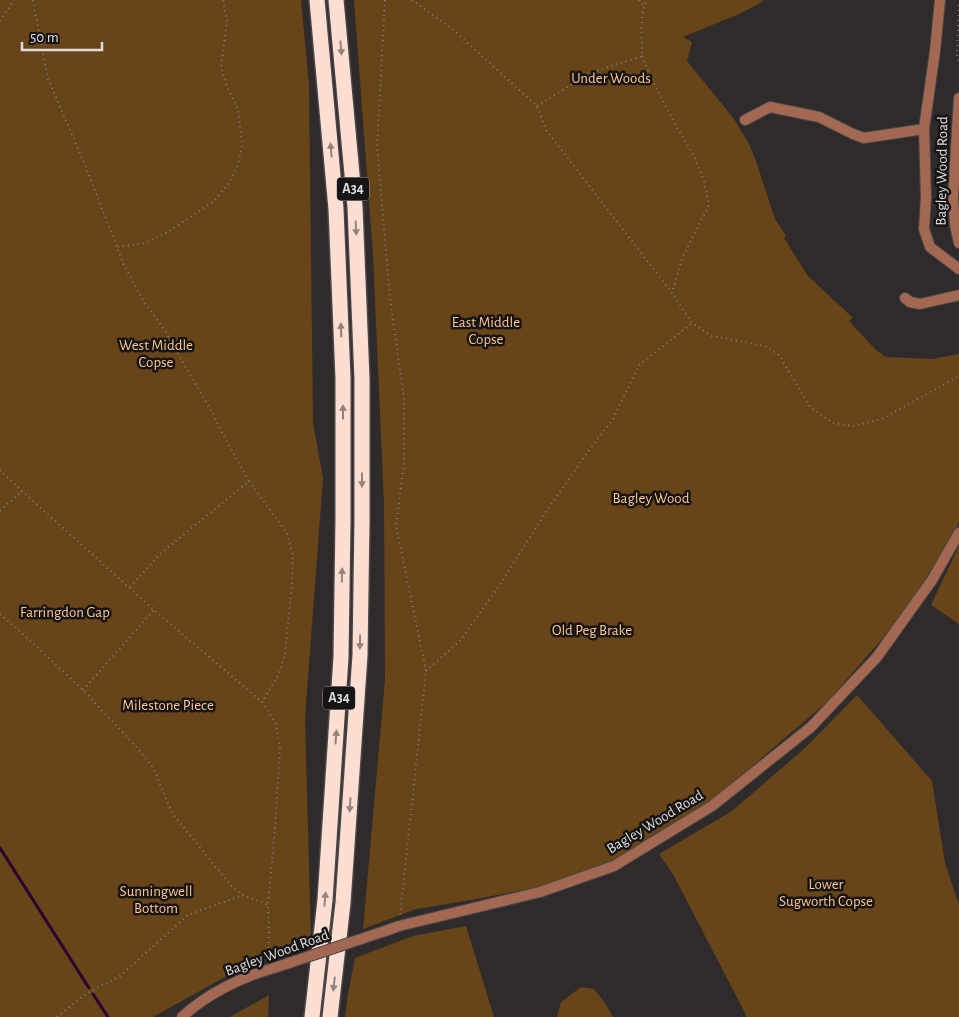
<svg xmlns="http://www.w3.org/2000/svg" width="959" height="1017" font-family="'Alegreya Sans',sans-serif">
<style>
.green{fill:#684419}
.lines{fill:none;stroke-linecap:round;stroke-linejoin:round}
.stream{stroke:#2b0033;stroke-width:3}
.street-casing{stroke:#4b4748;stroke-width:12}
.highway-casing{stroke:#4b4748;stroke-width:18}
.path{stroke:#827f7f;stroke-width:2;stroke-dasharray:1 4;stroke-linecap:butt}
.street{stroke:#a36852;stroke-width:10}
.highway{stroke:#fcded2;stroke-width:15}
.street-bridge-casing{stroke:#4b4748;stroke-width:12;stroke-linecap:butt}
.street-bridge{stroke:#a36852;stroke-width:10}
.oneway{fill:#94837c}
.labels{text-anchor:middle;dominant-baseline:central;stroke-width:5;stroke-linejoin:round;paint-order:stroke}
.shield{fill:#161414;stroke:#a3a1a1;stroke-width:1}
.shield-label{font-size:14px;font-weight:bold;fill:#e0ddde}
.park-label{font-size:15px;fill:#fcc78f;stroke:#161414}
.street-label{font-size:15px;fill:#e0ddde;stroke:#161414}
</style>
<rect width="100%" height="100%" fill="#2f2b2b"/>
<g class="green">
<path d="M0,0H301L309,85L313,423L323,478L305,718L311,941L259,958L153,1017H0Z"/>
<path d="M354,0H763L762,2L739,14L683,37L692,42L687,61L734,119L748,142L755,158L775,219L786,236L784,238L808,276L853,318L849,321L876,350L886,357L932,359L959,354V521L957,527L903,615L827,702L710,802L611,862L538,887L471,900L416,909L363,929L385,680L384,503L373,255Z"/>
<path d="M959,546V624L931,605Z"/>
<path d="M857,695L932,781L945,863L959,905V1017H746L745,1013L674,876L659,854L732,811L805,748Z"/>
<path d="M466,926L494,1017H345L348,994L355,958L413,936Z"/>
<path d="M581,987L594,989L605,1003L613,1017H557L561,1002Z"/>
<path d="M269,995L268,1017H230Z"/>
</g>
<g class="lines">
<g class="stream">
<path d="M0,848L89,988"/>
<path d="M93,994L108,1017"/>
</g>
<g class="street-casing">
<g id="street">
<path d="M940,0L935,51L924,129L926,197L924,229L930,247L959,269"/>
<path d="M959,98L953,198L955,225L959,243"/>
<path d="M745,120L770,107L819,117L853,134L864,138L924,129"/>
<path d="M905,298L910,302L920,304L959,295"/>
<path d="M388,930L399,926L540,892L614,866L712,806L811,727L877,657L932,580L959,533"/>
<path d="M182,1017C207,994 241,977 274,968"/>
</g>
</g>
<g class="highway-casing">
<g id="highway">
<path d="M312,1017L325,900L341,657L343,520V378L336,209L317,0"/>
<path d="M330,1017L343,903L360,655L362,520V379L355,207L336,0"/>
</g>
</g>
<g class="path">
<path d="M33,0L48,79L83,160L124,265L144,302L166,332L181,359L208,405L226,440L249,481L160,554L130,587"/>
<path d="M385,0L377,146L390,298L404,399V464L396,526L426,671L400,916"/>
<path d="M412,0L451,28L537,106L546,130L672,293L692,323L712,336L765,346L779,355L810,407L833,423L853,426L882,419L959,376"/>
<path d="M639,0L644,6"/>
<path d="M959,5L957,55L959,61"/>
<path d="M0,21L14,0"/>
<path d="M642,56L652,80L675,124L694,156L704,181L709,205L682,258L672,293"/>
<path d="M537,106L590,73L642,56C642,38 639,17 647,0"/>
<path d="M118,247L145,243L168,232L214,201L229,183L238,165L242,145L238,109L226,84L221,67L227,22L223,0"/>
<path d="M0,470L22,491L154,610L262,702L276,724L280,747L275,829L268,905L269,936L268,960"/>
<path d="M249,481L287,533L293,556L292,582L285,655L278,676L262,702"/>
<path d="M0,511L22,491"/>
<path d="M0,614L24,635L83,690L140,751L154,769L172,813L232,887L243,895"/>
<path d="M426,671L460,641L499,586L546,512L587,453L613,419L639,365L692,323"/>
<path d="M83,690L154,610"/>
<path d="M57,1017L87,993L120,976L188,915L243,895L268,905"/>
</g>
<use href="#street" class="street"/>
<use href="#highway" class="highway"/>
<g class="street-bridge-casing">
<path id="street-bridge" d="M274,968L388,930"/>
</g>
<use href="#street-bridge" class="street-bridge"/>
</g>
<defs><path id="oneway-solid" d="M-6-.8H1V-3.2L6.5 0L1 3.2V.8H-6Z" transform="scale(1.25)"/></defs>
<g class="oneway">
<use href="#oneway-solid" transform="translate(341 48) rotate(85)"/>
<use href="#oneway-solid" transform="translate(331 150) rotate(-95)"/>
<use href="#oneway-solid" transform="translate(356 228) rotate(88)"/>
<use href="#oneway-solid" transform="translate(341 330) rotate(-92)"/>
<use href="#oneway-solid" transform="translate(343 412) rotate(-90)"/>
<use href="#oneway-solid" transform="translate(362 480) rotate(90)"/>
<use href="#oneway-solid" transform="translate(342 575) rotate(-89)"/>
<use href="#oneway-solid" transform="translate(360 642) rotate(91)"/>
<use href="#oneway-solid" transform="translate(336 737) rotate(-86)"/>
<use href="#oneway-solid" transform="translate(350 805) rotate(94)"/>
<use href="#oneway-solid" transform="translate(325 899) rotate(-85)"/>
<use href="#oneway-solid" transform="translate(334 984) rotate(97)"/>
</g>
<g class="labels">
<g class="shield">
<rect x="337" y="177.5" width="32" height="23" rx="4"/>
<rect x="323" y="686.5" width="32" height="23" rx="4"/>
</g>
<g class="shield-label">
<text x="353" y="189">A34</text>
<text x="339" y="698">A34</text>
</g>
<g class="park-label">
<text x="611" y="78">Under Woods</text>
<text x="486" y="322">East Middle<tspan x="486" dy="17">Copse</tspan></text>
<text x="156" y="345">West Middle<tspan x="156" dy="17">Copse</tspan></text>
<text x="651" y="498">Bagley Wood</text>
<text x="65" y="612">Farringdon Gap</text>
<text x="592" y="630">Old Peg Brake</text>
<text x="168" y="705">Milestone Piece</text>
<text x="826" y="884">Lower<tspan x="826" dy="17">Sugworth Copse</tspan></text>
<text x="156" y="891">Sunningwell<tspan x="156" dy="17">Bottom</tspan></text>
</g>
<g class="street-label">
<text transform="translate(942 171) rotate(-89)">Bagley Wood Road</text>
<text transform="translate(655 822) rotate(-31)">Bagley Wood Road</text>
<text transform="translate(277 953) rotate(-20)">Bagley Wood Road</text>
</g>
</g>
<path d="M22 42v8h80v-8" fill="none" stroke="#e0ddde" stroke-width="2.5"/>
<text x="30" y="42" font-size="15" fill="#e0ddde" stroke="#161414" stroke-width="4" paint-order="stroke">50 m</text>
</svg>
